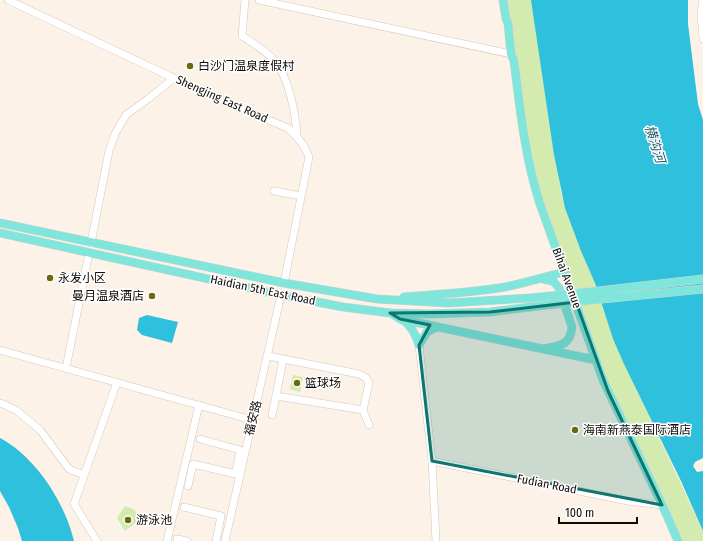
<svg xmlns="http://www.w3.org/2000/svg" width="703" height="541" font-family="'Fira Sans Condensed','Noto Sans SC',sans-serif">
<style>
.green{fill:#d3ebae}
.water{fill:#2ec0dc}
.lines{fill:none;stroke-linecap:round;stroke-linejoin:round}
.minor-casing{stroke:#d1c8bd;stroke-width:8}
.major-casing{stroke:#d4d3d3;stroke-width:9}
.minor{stroke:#fff;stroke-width:7}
.major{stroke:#80e5da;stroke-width:8}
.major-bridge-casing{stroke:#d4d3d3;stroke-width:9;stroke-linecap:butt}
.major-bridge{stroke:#80e5da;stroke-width:8}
.marked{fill:#0f766e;fill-opacity:0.2;stroke:#0f766e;stroke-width:3;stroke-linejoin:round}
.poi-dot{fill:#686c0e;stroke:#fff;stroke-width:1.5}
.labels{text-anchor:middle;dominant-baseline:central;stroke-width:3;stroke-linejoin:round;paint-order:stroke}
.poi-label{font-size:12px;fill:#100d09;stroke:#fff;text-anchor:start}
.street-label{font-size:12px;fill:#100d09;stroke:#fff}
.water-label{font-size:13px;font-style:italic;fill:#245c68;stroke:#fff}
</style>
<rect width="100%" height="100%" fill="#fcf2e8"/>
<g class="green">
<path d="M507,0H532L551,132L561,193L595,283L613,339L703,531V541H677L598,361L533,182Z"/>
<path d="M293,375L303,377L300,392L290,389Z"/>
<path d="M125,506L133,509L138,514L137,522L125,531L117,518Z"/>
</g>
<g class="water">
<path d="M531,0H688V24L698,104L703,120V458L695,462L693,466L697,472L703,471V531L681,481L624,364L613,339L595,283L581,251L565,208L554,155Z"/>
<path d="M147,315L178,322L172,343L142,335L137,330L139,318Z"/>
<path d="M0,438C36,457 65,503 74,541H22L18,528L9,507L0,491Z"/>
</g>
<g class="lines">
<g class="minor-casing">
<g id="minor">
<path d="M8,0L218,99L288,128L297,137L304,146L309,157L284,283"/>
<path d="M245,0L242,36C253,43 266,51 274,60C289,77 296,115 297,137"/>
<path d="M259,0L511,54"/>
<path d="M703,0L701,14L703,39"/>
<path d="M274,191L301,196"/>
<path d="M91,243L109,151L115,134L126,115L148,99L174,78"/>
<path d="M419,345L432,461L436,541"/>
<path d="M0,350L252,420"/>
<path d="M268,356L359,374L366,378L369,383L363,410L369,425"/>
<path d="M283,360L276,396L363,410"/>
<path d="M66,368L89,253"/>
<path d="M0,403L16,410L40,430L69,469L84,475"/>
<path d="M272,415L276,396"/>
<path d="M200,439L240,450L236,472"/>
<path d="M432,461L628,501L662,505"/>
<path d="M188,486L193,464L240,475"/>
<path d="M184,507L221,516L216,541"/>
<path d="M177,539L187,541"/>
<path d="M97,541L74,504L117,382"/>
<path d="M167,541L199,405"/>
<path d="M225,541L281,295"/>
</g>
</g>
<g class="major-casing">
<g id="major">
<path d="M503,0L506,19L508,23L511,54L514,61C520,109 525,158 540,204L603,380L664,509L678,541"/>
<path d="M0,223L284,283L377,299L449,303L530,298"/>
<path d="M0,233L281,295L343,307L390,313L429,314L490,312L530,307"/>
<path d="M543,279L553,281L559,288L572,327C570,346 560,345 544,349"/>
<path d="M590,292L703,279"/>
<path d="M404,297C437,294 471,293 505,287C525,283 545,277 564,272"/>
<path d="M591,300L703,289"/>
<path d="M391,313L400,319L591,359"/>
<path d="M403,320C412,326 416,335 419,345"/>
<path d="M419,345L427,332L437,327"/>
</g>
</g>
<use href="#minor" class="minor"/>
<use href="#major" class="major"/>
<g class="major-bridge-casing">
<g id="major-bridge">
<path d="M530,298L590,292"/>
<path d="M530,307L591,300"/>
</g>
</g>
<use href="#major-bridge" class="major-bridge"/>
</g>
<path class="marked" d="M576,302L608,391L662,505L432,461L419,345L430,325L400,319L390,313L490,312Z"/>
<g class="poi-dot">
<circle cx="190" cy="66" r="4"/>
<circle cx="50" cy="278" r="4"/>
<circle cx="152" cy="296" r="4"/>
<circle cx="297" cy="383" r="4"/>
<circle cx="575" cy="430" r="4"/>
<circle cx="128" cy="520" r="4"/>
</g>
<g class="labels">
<g class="poi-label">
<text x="198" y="66">白沙门温泉度假村</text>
<text x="58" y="278">永发小区</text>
<text x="144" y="296" text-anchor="end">曼月温泉酒店</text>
<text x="305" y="383">篮球场</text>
<text x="583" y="430">海南新燕泰国际酒店</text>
<text x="136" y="520">游泳池</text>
</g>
<g class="street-label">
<text transform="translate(222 99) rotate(24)">Shengjing East Road</text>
<text transform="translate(567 278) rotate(70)">Bihai Avenue</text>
<text transform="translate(263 290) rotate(12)">Haidian 5th East Road</text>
<text transform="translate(253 418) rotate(-76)">福安路</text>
<text transform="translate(547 484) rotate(11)">Fudian Road</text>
</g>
<g class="water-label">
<text transform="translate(655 144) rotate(72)">横沟河</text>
</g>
</g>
<path d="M559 517v6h78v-6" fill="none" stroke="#100d09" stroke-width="2"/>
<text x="565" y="517" font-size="12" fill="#100d09" stroke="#ffffff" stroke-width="3" paint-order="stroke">100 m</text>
</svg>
